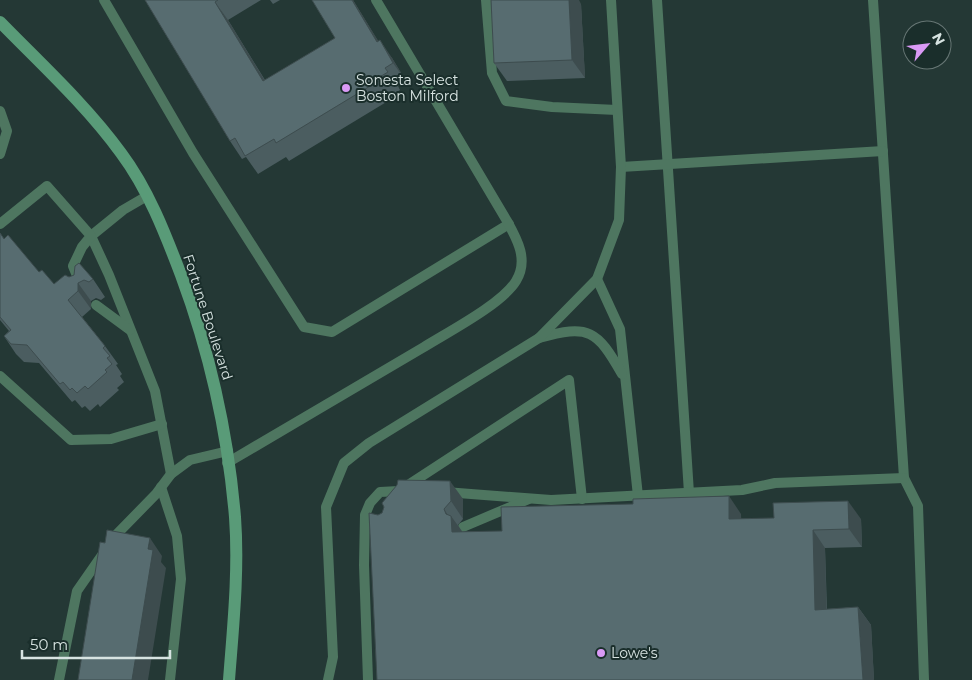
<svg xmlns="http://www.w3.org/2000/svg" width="972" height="680" font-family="Montserrat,sans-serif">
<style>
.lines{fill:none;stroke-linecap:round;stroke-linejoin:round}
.service{stroke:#4e7660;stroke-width:10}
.secondary{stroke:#599b78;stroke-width:12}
.wall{fill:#4b5d60}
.shaded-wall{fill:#3d4c4e}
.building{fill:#576c70;stroke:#3d4c4e}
.poi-dot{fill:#da9af6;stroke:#1a2e2b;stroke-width:2}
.labels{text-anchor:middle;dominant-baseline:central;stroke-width:4;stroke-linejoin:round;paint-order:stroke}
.poi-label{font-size:14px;fill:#d7e3e1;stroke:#1a2e2b;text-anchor:start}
.street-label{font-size:14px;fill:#d7e3e1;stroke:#1a2e2b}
</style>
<rect width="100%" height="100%" fill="#243835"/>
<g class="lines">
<g class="service">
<path d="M104,0L193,153L304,327L332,332L509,224"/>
<path d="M486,0L492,73L506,101L552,107L617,110"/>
<path d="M657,0L689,493"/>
<path d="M873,0L904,478L918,506L924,680"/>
<path d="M0,111L7,131L0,154"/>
<path d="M621,167L883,151"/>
<path d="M147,196L123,210L91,236L109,275L155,391L171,474"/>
<path d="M0,224L47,186L91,236L82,247L73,266L80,283"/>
<path d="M597,279L620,329L638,496"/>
<path d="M96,305L130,330"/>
<path d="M539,338C589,324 597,330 622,374"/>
<path d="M0,376L71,440L111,439L162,424"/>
<path d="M227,463C293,424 358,386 424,347C448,332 502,304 516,281C529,260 517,239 507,221L376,0"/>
<path d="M161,487L177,536L181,579L170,680"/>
<path d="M445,492L551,500L742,490L775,483L904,478"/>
<path d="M463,527L529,499"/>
<path d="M59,680L77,591L116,535L156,494L171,474L190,460L228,451"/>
<path d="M328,680L333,657L326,507L344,463L369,443L539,338L597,279L619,220L621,167L611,0"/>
<path d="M368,680L364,565L365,515L370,503L380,492L399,491L569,380L582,499"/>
</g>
<path class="secondary" d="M0,22C41,64 86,105 121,153C148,189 165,233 181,275C210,353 228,434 235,517C239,571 233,627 229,680"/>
</g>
<g class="wall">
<path d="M145,0H261L228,20L265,80L335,38L312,0H353L378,41L392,58L406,81L398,86L400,90L391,96L393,98L289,161L286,157L258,174L246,157L242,159L230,141Z"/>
<path d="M270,0H280L273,4Z"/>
<path d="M581,4L585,78L507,81L494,63Z"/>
<path d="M0,233L4,239L39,272L54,284L69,277L93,279L105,297L101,300L96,298L91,301V309L82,317L105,346L118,364L116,365L122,374L120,376L124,382L117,388L119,390L100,407L98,404L90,411L85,406L82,408L75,400L72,402L39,363L24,362L16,354L4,336L9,331L0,320Z"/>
<path d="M463,499V519L458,525L462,532L502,531L741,514V519H861L862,547L825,548L827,609L858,607L871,625L874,680H377L378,515L382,513Z"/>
</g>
<g class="shaded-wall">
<path d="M352,0H353L390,60L377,42Z"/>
<path d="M569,0H579L581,4L585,78L572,60Z"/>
<path d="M215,2L228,20L276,99L263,81Z"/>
<path d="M380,40L392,58L406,81L393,63Z"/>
<path d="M78,283L91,301V309L78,291Z"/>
<path d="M450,481L463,499V519L451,501Z"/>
<path d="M729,496L741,514L742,537L729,519Z"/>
<path d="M848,501L861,519L862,547L849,529Z"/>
<path d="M444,509L451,520V516L464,534L452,532Z"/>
<path d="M813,530L825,548L827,628L815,610Z"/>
<path d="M150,538L162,556L161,562L166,568L148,680H132Z"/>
<path d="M858,607L871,625L874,680H863Z"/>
</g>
<g class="building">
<path d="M145,0H218L215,2L263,81L335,38L312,0H352L377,42L380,40L393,63L385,68L388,72L378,78L380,80L276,143L274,139L245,156L235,138L230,141Z"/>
<path d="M491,0H569L572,60L494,63Z"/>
<path d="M0,233L4,239L8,235L39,272L42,270L54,284L65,275L69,277L74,275L75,266L79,263L93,279L89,282L84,280L78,283V291L68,300L105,346L103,348L110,356L107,358L112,364L105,370L107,372L88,389L85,386L77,393L72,388L70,390L63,382L60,384L27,345L11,344L4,336L11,330L0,317Z"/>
<path d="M398,480L450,481L451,501L444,509L446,514L451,516L452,532L502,531L501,507L633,504V499L729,496V519L774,518L773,503L848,501L849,529L813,530L815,610L858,607L863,680H377L369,513L378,515L382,513L384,507L382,503L397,485Z"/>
<path d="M107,530L150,538L148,549L153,550L132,680H78L100,542L105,543Z"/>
</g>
<g class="poi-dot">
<circle cx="346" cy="88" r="5"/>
<circle cx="601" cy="653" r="5"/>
</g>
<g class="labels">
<g class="poi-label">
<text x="356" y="80">Sonesta Select<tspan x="356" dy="16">Boston Milford</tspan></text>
<text x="611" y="653">Lowe's</text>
</g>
<g class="street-label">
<text transform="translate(208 317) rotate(72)">Fortune Boulevard</text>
</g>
</g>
<g transform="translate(927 45) rotate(62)"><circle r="24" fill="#1a2e2b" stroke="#667674"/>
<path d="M0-4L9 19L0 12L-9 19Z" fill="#da9af6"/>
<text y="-8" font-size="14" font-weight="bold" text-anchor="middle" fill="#d7e3e1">N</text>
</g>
<path d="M22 650v8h148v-8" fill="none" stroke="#d7e3e1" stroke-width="2.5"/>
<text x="30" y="650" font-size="15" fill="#d7e3e1" stroke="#1a2e2b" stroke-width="4" paint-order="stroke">50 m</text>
</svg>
